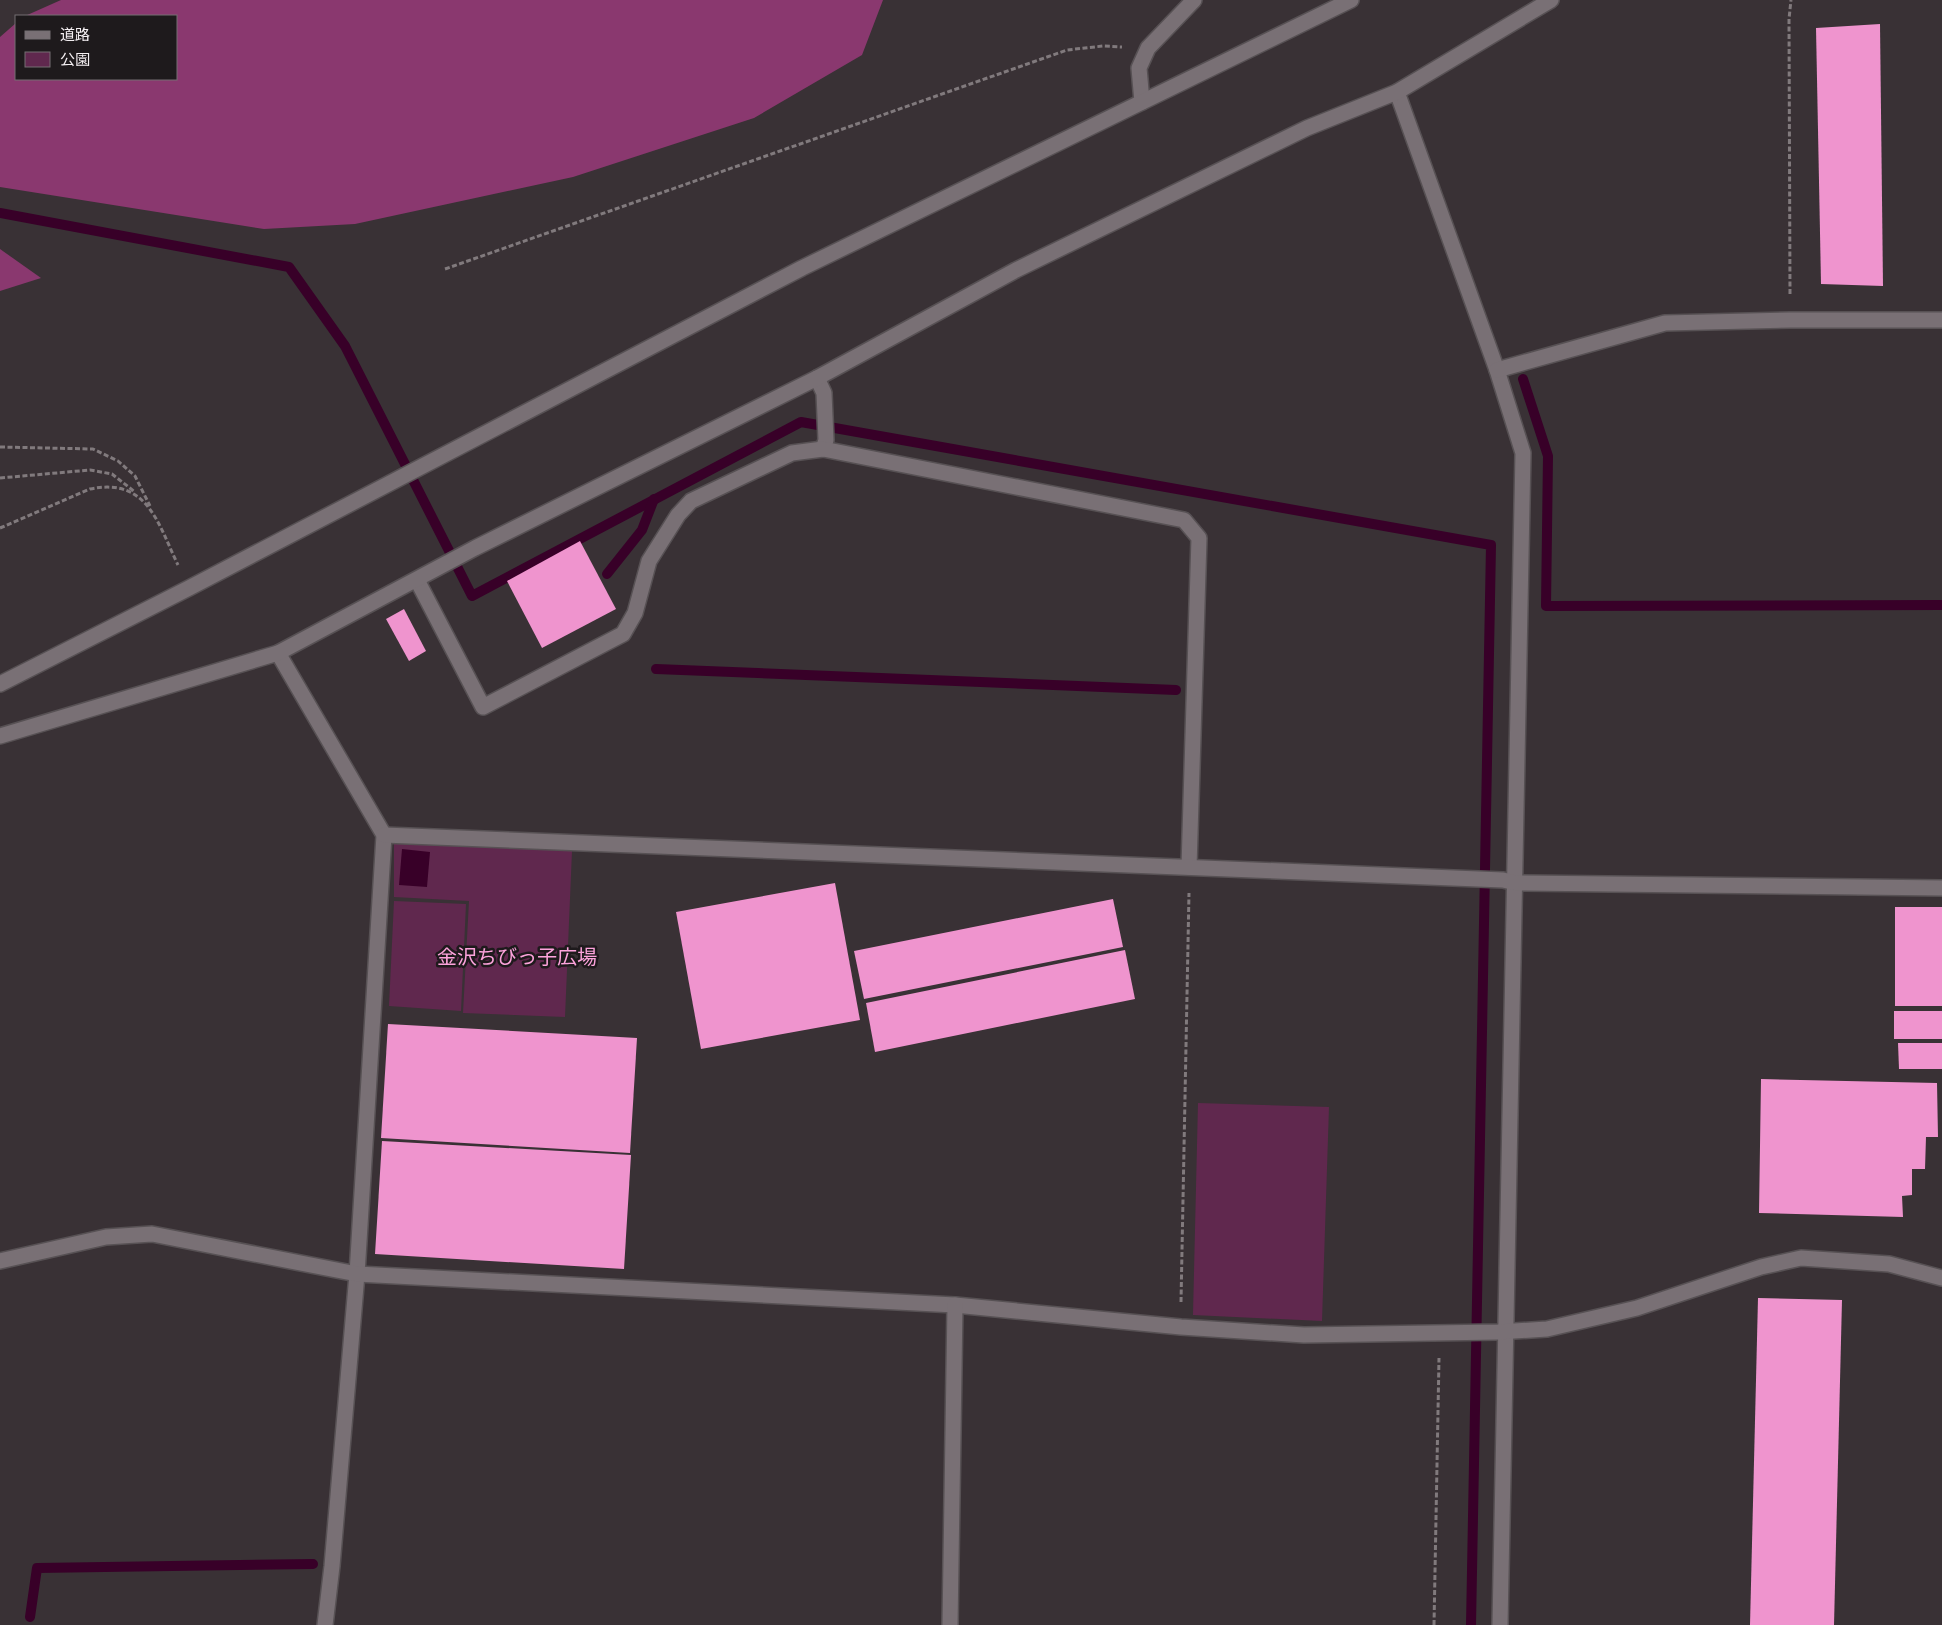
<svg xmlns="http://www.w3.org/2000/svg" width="1942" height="1625" font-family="Jost,'Noto Sans JP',sans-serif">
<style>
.green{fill:#60284e}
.forest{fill:#8a386f}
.water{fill:#380028}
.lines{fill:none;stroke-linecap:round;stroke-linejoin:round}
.stream{stroke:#380028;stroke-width:10}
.building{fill:#ef94ce}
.minor-casing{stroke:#575154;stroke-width:18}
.path{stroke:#817a7d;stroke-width:3;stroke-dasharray:5 2.5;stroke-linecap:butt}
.minor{stroke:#797075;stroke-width:15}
.labels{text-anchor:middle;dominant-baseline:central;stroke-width:5;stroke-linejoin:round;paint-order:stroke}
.park-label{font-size:20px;fill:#fda3dc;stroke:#1e1a1c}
</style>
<rect width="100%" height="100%" fill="#393135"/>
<g class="green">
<path d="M394,842L572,851L565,1017L463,1013L469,901L394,897Z"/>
<path d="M394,901L466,904L461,1011L389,1006Z"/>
<path d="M1198,1103L1329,1107L1322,1321L1193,1315Z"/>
</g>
<g class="forest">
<path d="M61,0H883L862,55L754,118L573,177L355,224L264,229L0,187V37L16,23V79H176V16H25Z"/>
<path d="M0,249L41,278L0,291Z"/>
</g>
<path class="water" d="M402,849L430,852L427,887L399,885Z"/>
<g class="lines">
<g class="stream">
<path d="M0,213L289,267L345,346L472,596L801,422L1491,545L1471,1625"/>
<path d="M1523,379L1548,456L1546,606L1942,605"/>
<path d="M607,574L642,530L654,499"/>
<path d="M656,669L1176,690"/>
<path d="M30,1617L37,1568L313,1564"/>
</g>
</g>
<g class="building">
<path d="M1880,24L1883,286L1821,284L1816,28Z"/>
<path d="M580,541L616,609L542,648L507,581Z"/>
<path d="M404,609L426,651L409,661L386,619Z"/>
<path d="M835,883L860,1020L701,1049L676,912Z"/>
<path d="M1113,899L1123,947L864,999L854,951Z"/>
<rect x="1895" y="907" width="47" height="99"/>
<path d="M1125,950L1135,999L875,1052L866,1003Z"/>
<rect x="1894" y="1011" width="48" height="28"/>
<path d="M388,1024L637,1038L630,1153L381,1138Z"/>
<path d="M1898,1043H1942V1069H1899Z"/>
<path d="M1761,1079L1937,1083L1938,1137H1926L1925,1169H1912V1195L1902,1196L1903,1217L1759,1213Z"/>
<path d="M382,1141L631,1155L624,1269L375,1254Z"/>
<path d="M1758,1298L1842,1300L1834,1625H1750Z"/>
</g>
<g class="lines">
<g class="minor-casing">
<g id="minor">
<path d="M1397,92L1497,370L1523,453L1500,1625"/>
<path d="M1142,102L1139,68L1148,48L1194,0"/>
<path d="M1497,370L1665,323L1790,320H1942"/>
<path d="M817,378L824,393L826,440L823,449"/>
<path d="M417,580L483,707L623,634L635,613L649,561L678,515L691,501L792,453L823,449L1184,520L1199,538L1189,867"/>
<path d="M278,653L384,835L357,1274L332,1566L325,1625"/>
<path d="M0,684L189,588L802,268L1351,0"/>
<path d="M0,736L278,653L475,548L817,378L1016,270L1307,128L1397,92L1551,0"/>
<path d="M384,835L1503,880L1516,883L1942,888"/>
<path d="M0,1261L106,1237L152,1234L357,1274L955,1305L1181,1327L1304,1335L1498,1332L1547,1329L1637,1308L1761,1267L1801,1258L1889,1264L1942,1278"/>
<path d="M950,1625L955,1305"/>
</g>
</g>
<g class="path">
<path d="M445,269L1067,50L1103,46L1122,47"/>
<path d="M1790,294L1789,19L1791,0"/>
<path d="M0,447L93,449L118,461L135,476L150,506"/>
<path d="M0,478L90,470L112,474L135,492"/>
<path d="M0,528L90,489C148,477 158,524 178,565"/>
<path d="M1181,1302L1189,893"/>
<path d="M1434,1625L1439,1358"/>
</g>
<use href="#minor" class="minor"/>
</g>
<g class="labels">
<g class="park-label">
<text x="517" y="957">金沢ちびっ子広場</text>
</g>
</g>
<rect x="15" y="15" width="162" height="65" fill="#1e1a1c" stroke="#746f72"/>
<rect x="25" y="31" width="25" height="8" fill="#797075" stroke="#746f72"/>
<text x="60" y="40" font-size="15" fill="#f4eff2">道路</text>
<rect x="25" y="52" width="25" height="15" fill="#60284e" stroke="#746f72"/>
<text x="60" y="65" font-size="15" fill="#f4eff2">公園</text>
</svg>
